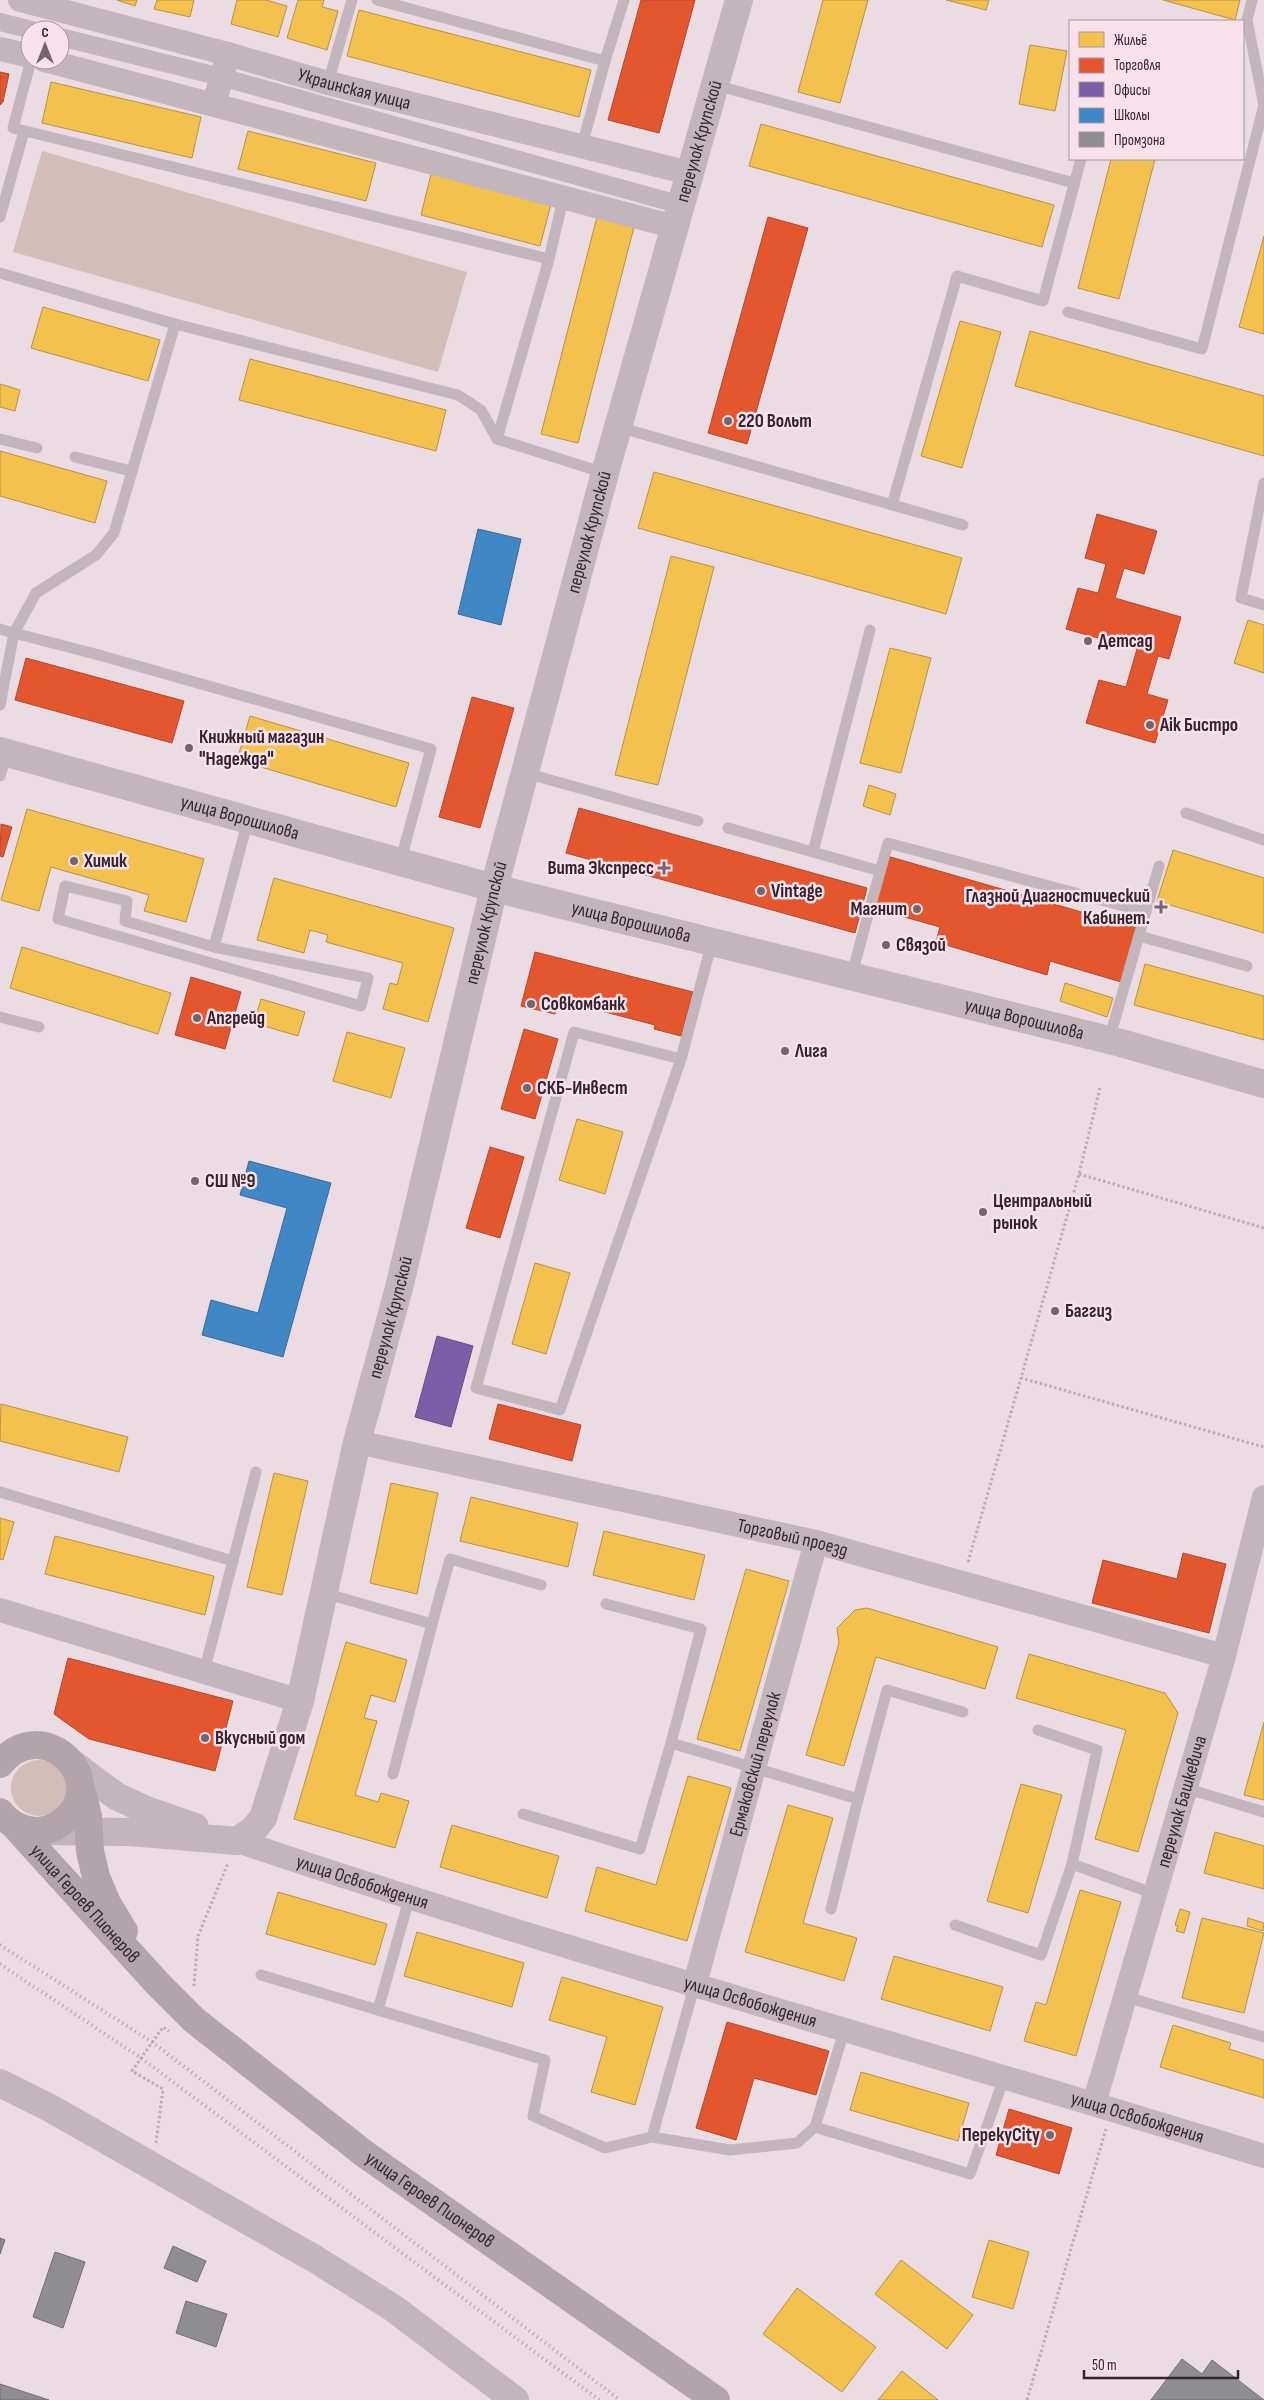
<svg xmlns="http://www.w3.org/2000/svg" width="1264" height="2400" font-family="'Sofia Sans Condensed',sans-serif">
<style>
.green{fill:#d3bdb8}
.homes{fill:#f2c14e;stroke:#b99244}
.shops{fill:#e4572e;stroke:#af482e}
.offices{fill:#7b5ea7;stroke:#654d83}
.schools{fill:#3f88c5;stroke:#3b6a98}
.industry{fill:#8d8d92;stroke:#726e74}
.lines{fill:none;stroke-linecap:round;stroke-linejoin:round}
.path{stroke:#bcadb5;stroke-width:3;stroke-dasharray:2.5 2.5;stroke-linecap:butt}
.service{stroke:#c3b5bc;stroke-width:11}
.pedestrian{stroke:#c3b5bc;stroke-width:18}
.minor{stroke:#c3b5bc;stroke-width:24}
.tertiary{stroke:#c3b5bc;stroke-width:28}
.primary{stroke:#b2a4ab;stroke-width:28}
.rail{stroke:#ab9fa6;stroke-width:4;stroke-dasharray:1 4;stroke-linecap:butt}
.poi-dot{fill:#73646d;stroke:#f9e1eb;stroke-width:2}
.labels{text-anchor:middle;dominant-baseline:central;stroke-width:5;stroke-linejoin:round;paint-order:stroke}
.street-label{font-size:19px;fill:#33242e;stroke:#f9e1eb}
.poi-label{font-size:19px;font-weight:bold;fill:#33242e;stroke:#f9e1eb;text-anchor:start}
</style>
<rect width="100%" height="100%" fill="#ebdbe2"/>
<g class="green">
<path d="M42,151L467,272L438,372L13,252Z"/>
<circle cx="39" cy="1788" r="28"/>
</g>
<g class="homes">
<path d="M117,0H137L135,6Z"/>
<path d="M157,0H194L190,17L154,9Z"/>
<path d="M237,0H266L287,6L278,37L231,24Z"/>
<path d="M298,0H324L322,7L338,11L327,50L287,38Z"/>
<path d="M823,0H868L840,103L798,92Z"/>
<path d="M946,0H989L986,10Z"/>
<path d="M1163,0H1240L1235,20Z"/>
<path d="M359,10L591,70L579,117L347,56Z"/>
<path d="M1030,45L1067,51L1055,111L1019,104Z"/>
<path d="M51,82L201,117L192,158L42,123Z"/>
<path d="M761,124L1054,205L1042,247L749,166Z"/>
<path d="M248,131L376,163L366,201L238,169Z"/>
<path d="M1111,159H1155L1119,299L1078,288Z"/>
<path d="M431,174L551,204L540,246L421,215Z"/>
<path d="M597,217L634,227L578,443L541,434Z"/>
<path d="M1264,236V334L1239,327Z"/>
<path d="M43,307L160,340L148,381L31,348Z"/>
<path d="M960,321L1001,332L962,468L921,456Z"/>
<path d="M1030,331L1264,396V456L1015,386Z"/>
<path d="M250,359L446,410L436,451L239,400Z"/>
<path d="M0,384L20,390L15,411L0,407Z"/>
<path d="M0,451L107,481L95,523L0,496Z"/>
<path d="M654,472L962,558L946,614L638,528Z"/>
<path d="M671,556L714,567L658,785L615,775Z"/>
<path d="M1248,620L1264,625V673L1234,663Z"/>
<path d="M890,648L931,658L901,773L860,763Z"/>
<path d="M250,716L409,763L396,807L237,760Z"/>
<path d="M869,785L896,794L890,815L863,806Z"/>
<path d="M27,809L204,859L186,922L144,911L149,895L51,867L39,911L1,900Z"/>
<path d="M1173,850L1264,878V933L1157,901Z"/>
<path d="M274,878L454,928L428,1022L383,1009L390,983L397,985L403,963L326,942L328,935L310,930L304,953L257,940Z"/>
<path d="M22,947L171,993L158,1034L10,988Z"/>
<path d="M1145,964L1264,996V1040L1134,1005Z"/>
<path d="M1065,983L1113,998L1107,1017L1060,1001Z"/>
<path d="M261,999L305,1012L298,1036L254,1023Z"/>
<path d="M347,1032L405,1048L391,1098L333,1081Z"/>
<path d="M577,1119L623,1132L605,1194L559,1180Z"/>
<path d="M535,1263L570,1273L546,1354L512,1344Z"/>
<path d="M1,1404L128,1437L119,1472L0,1441Z"/>
<path d="M274,1473L308,1481L282,1595L247,1587Z"/>
<path d="M391,1483L438,1493L417,1594L370,1583Z"/>
<path d="M471,1497L578,1523L568,1567L460,1541Z"/>
<path d="M0,1518L14,1522L3,1560L0,1559Z"/>
<path d="M604,1531L705,1555L694,1600L593,1575Z"/>
<path d="M55,1536L214,1576L205,1615L45,1574Z"/>
<path d="M746,1569L789,1581L740,1751L697,1739Z"/>
<path d="M867,1608L998,1647L985,1689L876,1657L844,1766L806,1755L839,1643L837,1628L855,1610Z"/>
<path d="M346,1642L407,1660L395,1702L371,1695L364,1718L377,1721L355,1795L378,1802L381,1793L409,1801L395,1848L294,1819Z"/>
<path d="M1029,1654L1165,1693L1178,1713L1138,1852L1095,1839L1126,1730L1016,1698Z"/>
<path d="M1264,1722V1800L1244,1795Z"/>
<path d="M688,1776L731,1788L687,1941L585,1911L597,1867L656,1885Z"/>
<path d="M1021,1784L1062,1795L1028,1913L987,1901Z"/>
<path d="M788,1805L833,1818L803,1923L857,1938L844,1981L745,1952Z"/>
<path d="M452,1825L559,1856L547,1898L440,1867Z"/>
<path d="M1215,1832L1264,1846V1889L1204,1873Z"/>
<path d="M1080,1890L1121,1902L1076,2056L1024,2041L1036,2002L1046,2005Z"/>
<path d="M278,1892L387,1924L375,1965L266,1934Z"/>
<path d="M1180,1909L1190,1912L1184,1933L1176,1931L1178,1926L1175,1925Z"/>
<path d="M1202,1918L1264,1933L1244,2013L1182,1998Z"/>
<path d="M1248,1918L1264,1923L1263,1931L1247,1926Z"/>
<path d="M417,1932L524,1963L512,2007L404,1976Z"/>
<path d="M894,1956L1003,1987L990,2031L881,1999Z"/>
<path d="M562,1977L663,2007L635,2105L591,2092L607,2037L549,2020Z"/>
<path d="M1173,2025L1231,2043L1229,2049L1264,2060V2098L1160,2067Z"/>
<path d="M861,2072L969,2103L958,2141L850,2110Z"/>
<path d="M989,2240L1029,2252L1013,2309L972,2297Z"/>
<path d="M901,2260L973,2315L947,2349L875,2294Z"/>
<path d="M797,2288L876,2347L842,2392L763,2334Z"/>
<path d="M902,2371L938,2400H878Z"/>
</g>
<g class="shops">
<path d="M641,0H695L659,133L608,120Z"/>
<path d="M0,72L9,74L3,102L0,105Z"/>
<path d="M768,217L808,228L747,444L708,433Z"/>
<path d="M1097,514L1157,531L1144,574L1124,568L1115,598L1181,617L1169,659L1158,656L1147,694L1168,700L1155,743L1086,723L1099,680L1126,687L1137,649L1066,629L1078,588L1098,593L1106,564L1085,558Z"/>
<path d="M26,658L184,701L172,743L15,700Z"/>
<path d="M472,697L514,708L480,828L439,817Z"/>
<path d="M579,808L867,888L855,933L566,853Z"/>
<path d="M1,824L12,827L3,857L0,856Z"/>
<path d="M887,856L1137,928L1121,982L1050,961L1047,975L936,942L940,927L872,908Z"/>
<path d="M535,952L693,992L681,1036L654,1029L655,1025L559,1000L555,1014L521,1006Z"/>
<path d="M191,977L241,992L225,1049L175,1035Z"/>
<path d="M524,1029L558,1039L535,1119L501,1109Z"/>
<path d="M490,1147L524,1157L500,1238L466,1228Z"/>
<path d="M498,1404L581,1425L572,1461L489,1439Z"/>
<path d="M1183,1553L1226,1564L1209,1633L1092,1603L1103,1560L1177,1579Z"/>
<path d="M68,1658L233,1701L215,1771L89,1739L54,1714Z"/>
<path d="M727,2022L829,2051L816,2095L754,2078L736,2140L696,2128Z"/>
<path d="M1009,2109L1072,2128L1059,2174L996,2155Z"/>
</g>
<path class="offices" d="M437,1336L473,1346L451,1427L415,1417Z"/>
<g class="schools">
<path d="M478,529L521,539L501,625L458,614Z"/>
<path d="M249,1161L331,1183L283,1357L202,1335L211,1300L258,1313L287,1208L240,1195Z"/>
</g>
<g class="industry">
<path d="M0,2238L5,2240L0,2254Z"/>
<path d="M173,2246L206,2261L197,2282L164,2268Z"/>
<path d="M55,2252L85,2262L63,2328L33,2317Z"/>
<path d="M186,2301L227,2314L216,2347L176,2333Z"/>
<path d="M1182,2359L1202,2374L1212,2360L1264,2400H1151Z"/>
<path d="M0,2384L49,2400H0Z"/>
</g>
<g class="lines">
<g class="path">
<path d="M1100,1088L1079,1174L1021,1378L1264,1447"/>
<path d="M1079,1174L1264,1228"/>
<path d="M968,1562L1021,1378"/>
<path d="M194,1986L198,1936L228,1863"/>
<path d="M156,2143L163,2089L132,2071L163,2027L169,2031"/>
<path d="M1027,2400L1106,2129"/>
</g>
<g class="service">
<path d="M377,0L605,61L582,146"/>
<path d="M31,60L13,128L549,259L563,199"/>
<path d="M605,61L624,0"/>
<path d="M328,83L352,0"/>
<path d="M715,85L1074,183"/>
<path d="M0,217L24,131"/>
<path d="M0,273L175,324L458,395L481,410L497,439L605,473"/>
<path d="M1068,312L1202,349L1264,105L1247,20L1252,0"/>
<path d="M618,427L963,525"/>
<path d="M0,439L37,448"/>
<path d="M497,439L549,259"/>
<path d="M75,457L131,471"/>
<path d="M1264,483L1241,598L1264,605"/>
<path d="M892,505L957,276L1043,301L1081,159"/>
<path d="M0,629L14,633L36,593L96,555L114,533L175,324"/>
<path d="M0,705L14,633L99,655L431,749L400,863"/>
<path d="M525,773L698,821"/>
<path d="M0,776L7,753"/>
<path d="M1186,813L1264,840"/>
<path d="M728,828L880,871"/>
<path d="M813,852L870,630"/>
<path d="M1139,936L1247,966"/>
<path d="M214,947L368,978L361,1006L58,919L65,886L127,901L125,921L214,947L248,820"/>
<path d="M851,977L888,843L1146,912"/>
<path d="M0,1017L39,1027"/>
<path d="M1109,1040L1159,866"/>
<path d="M681,1059L560,1410L476,1388L574,1032L681,1059L712,942"/>
<path d="M0,1492L233,1561"/>
<path d="M324,1593L432,1624L393,1774"/>
<path d="M606,1604L701,1629L671,1743L858,1799L831,1909"/>
<path d="M432,1624L450,1559L541,1585"/>
<path d="M204,1672L256,1472"/>
<path d="M1038,1730L1097,1750L1072,1864L1155,1894"/>
<path d="M1185,1788L1264,1812"/>
<path d="M858,1799L887,1690L963,1712"/>
<path d="M523,1814L640,1849L671,1743"/>
<path d="M955,1925L1041,1955L1072,1864"/>
<path d="M261,1975L378,2010L409,1899"/>
<path d="M1126,1997L1264,2037"/>
<path d="M378,2010L545,2060L533,2116L605,2148L652,2137L694,1987"/>
<path d="M815,2127L970,2174L1004,2078"/>
<path d="M652,2137L730,2150L797,2143L815,2127L844,2031"/>
</g>
<g class="pedestrian">
<path d="M0,22L32,30"/>
<path d="M60,37L221,77L681,205"/>
</g>
<g class="minor">
<path id="s1" d="M20,0L228,54L328,83L689,173"/>
<path d="M0,49L30,56"/>
<path d="M44,60L675,227"/>
<path d="M214,104L228,54"/>
<path id="s2" d="M357,1442L816,1542L1224,1656"/>
<path d="M0,1610L300,1701"/>
<path id="s3" d="M237,1841C576,1955 922,2050 1264,2156"/>
<path id="s4" d="M694,1987L816,1542"/>
<path id="s5" d="M1094,2104L1224,1656L1264,1497"/>
</g>
<g class="tertiary">
<path id="s6" d="M0,751L494,888L1121,1043L1264,1084"/>
<path d="M73,1764L116,1796L146,1810L195,1827"/>
<path d="M35,1831L130,1832L237,1841"/>
<path id="s7" d="M237,1841L253,1830L263,1818L300,1701L357,1442L399,1288L494,888L605,473L739,0"/>
<path d="M0,2083L50,2108L315,2259L393,2308L515,2400"/>
</g>
<g class="primary">
<path d="M0,1764C40,1714 107,1774 69,1816C61,1824 51,1830 39,1831C24,1832 9,1824 0,1812"/>
<path d="M80,1785L88,1816L90,1851L96,1877L107,1903L124,1931"/>
<path id="s8" d="M14,1825L157,1983L194,2020L366,2155L716,2400"/>
</g>
<g class="rail">
<path d="M0,1945L152,2042L620,2400"/>
<path d="M0,1964L141,2058L599,2400"/>
</g>
</g>
<g class="poi-dot">
<circle cx="728" cy="421" r="5"/>
<circle cx="1088" cy="641" r="5"/>
<circle cx="1150" cy="725" r="5"/>
<circle cx="189" cy="748" r="5"/>
<circle cx="74" cy="861" r="5"/>
<path d="M661.5 860.5h5v5h5v5h-5v5h-5v-5h-5v-5h5z"/>
<circle cx="761" cy="891" r="5"/>
<path d="M1158.5 899.5h5v5h5v5h-5v5h-5v-5h-5v-5h5z"/>
<circle cx="917" cy="909" r="5"/>
<circle cx="886" cy="945" r="5"/>
<circle cx="531" cy="1004" r="5"/>
<circle cx="197" cy="1018" r="5"/>
<circle cx="785" cy="1051" r="5"/>
<circle cx="527" cy="1088" r="5"/>
<circle cx="195" cy="1181" r="5"/>
<circle cx="983" cy="1212" r="5"/>
<circle cx="1055" cy="1311" r="5"/>
<circle cx="205" cy="1738" r="5"/>
<circle cx="1050" cy="2135" r="5"/>
</g>
<g class="labels">
<g class="street-label">
<text stroke="none"><textPath href="#s1" startOffset="346">Украинская улица</textPath></text>
<text stroke="none"><textPath href="#s7" startOffset="1768">переулок Крупской</textPath></text>
<text stroke="none"><textPath href="#s7" startOffset="1362">переулок Крупской</textPath></text>
<text stroke="none"><textPath href="#s6" startOffset="249">улица Ворошилова</textPath></text>
<text stroke="none"><textPath href="#s6" startOffset="654">улица Ворошилова</textPath></text>
<text stroke="none"><textPath href="#s7" startOffset="958">переулок Крупской</textPath></text>
<text stroke="none"><textPath href="#s6" startOffset="1059">улица Ворошилова</textPath></text>
<text stroke="none"><textPath href="#s7" startOffset="552">переулок Крупской</textPath></text>
<text stroke="none"><textPath href="#s2" startOffset="446">Торговый проезд</textPath></text>
<text stroke="none"><textPath href="#s4" startOffset="231">Ермаковский переулок</textPath></text>
<text stroke="none"><textPath href="#s5" startOffset="315">переулок Башкевича</textPath></text>
<text stroke="none"><textPath href="#s3" startOffset="132">улица Освобождения</textPath></text>
<text stroke="none"><textPath href="#s8" startOffset="106">улица Героев Пионеров</textPath></text>
<text stroke="none"><textPath href="#s3" startOffset="538">улица Освобождения</textPath></text>
<text stroke="none"><textPath href="#s3" startOffset="942">улица Освобождения</textPath></text>
<text stroke="none"><textPath href="#s8" startOffset="562">улица Героев Пионеров</textPath></text>
</g>
<g class="poi-label">
<text x="738" y="421">220 Вольт</text>
<text x="1098" y="641">Детсад</text>
<text x="1160" y="725">Aik Бистро</text>
<text x="199" y="737">Книжный магазин<tspan x="199" dy="22">"Надежда"</tspan></text>
<text x="84" y="861">Химик</text>
<text x="654" y="868" text-anchor="end">Вита Экспресс</text>
<text x="771" y="891">Vintage</text>
<text x="1150" y="896" text-anchor="end">Глазной Диагностический<tspan x="1150" dy="22">Кабинет.</tspan></text>
<text x="907" y="909" text-anchor="end">Магнит</text>
<text x="896" y="945">Связой</text>
<text x="541" y="1004">Совкомбанк</text>
<text x="207" y="1018">Апгрейд</text>
<text x="795" y="1051">Лига</text>
<text x="537" y="1088">СКБ-Инвест</text>
<text x="205" y="1181">СШ №9</text>
<text x="993" y="1201">Центральный<tspan x="993" dy="22">рынок</tspan></text>
<text x="1065" y="1311">Баггиз</text>
<text x="215" y="1738">Вкусный дом</text>
<text x="1040" y="2135" text-anchor="end">ПерекуCity</text>
</g>
</g>
<rect x="1069" y="20" width="175" height="140" fill="#f9e1eb" stroke="#aa959f"/>
<rect x="1079" y="32" width="25" height="15" fill="#f2c14e" stroke="#aa959f"/>
<text x="1114" y="45" font-size="15" fill="#33242e">Жильё</text>
<rect x="1079" y="58" width="25" height="15" fill="#e4572e" stroke="#aa959f"/>
<text x="1114" y="70" font-size="15" fill="#33242e">Торговля</text>
<rect x="1079" y="82" width="25" height="15" fill="#7b5ea7" stroke="#aa959f"/>
<text x="1114" y="95" font-size="15" fill="#33242e">Офисы</text>
<rect x="1079" y="108" width="25" height="15" fill="#3f88c5" stroke="#aa959f"/>
<text x="1114" y="120" font-size="15" fill="#33242e">Школы</text>
<rect x="1079" y="132" width="25" height="15" fill="#8d8d92" stroke="#aa959f"/>
<text x="1114" y="145" font-size="15" fill="#33242e">Промзона</text>
<g transform="translate(45 45)"><circle r="24" fill="#f9e1eb" stroke="#aa959f"/>
<path d="M0-4L9 19L0 12L-9 19Z" fill="#73646d"/>
<text y="-8" font-size="14" font-weight="bold" text-anchor="middle" fill="#33242e">С</text>
</g>
<path d="M1084 2370v8h154v-8" fill="none" stroke="#33242e" stroke-width="2.5"/>
<text x="1092" y="2370" font-size="15" fill="#33242e" stroke="#f9e1eb" stroke-width="4" paint-order="stroke">50 m</text>
</svg>
